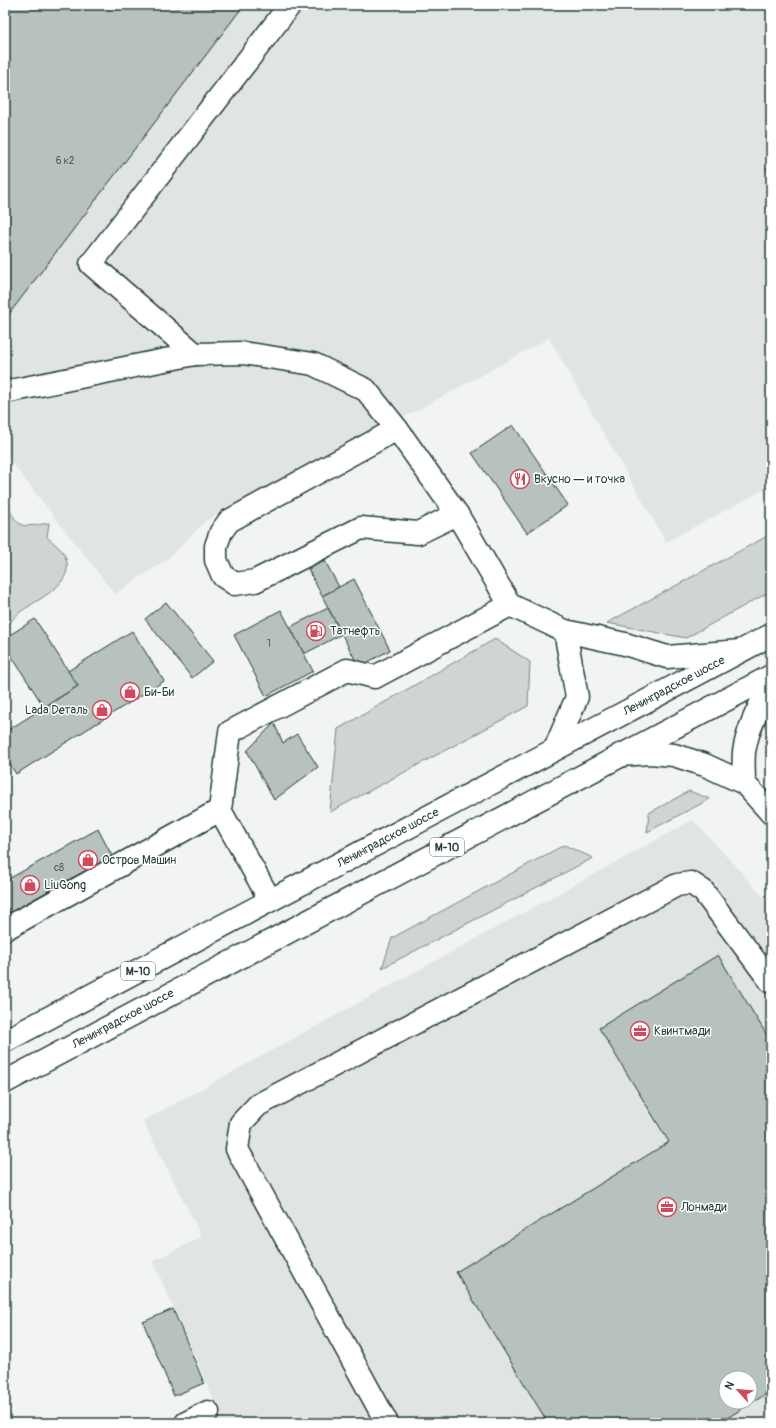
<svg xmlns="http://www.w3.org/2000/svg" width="776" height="1428" font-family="Pangolin,sans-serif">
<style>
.built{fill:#e0e4e3;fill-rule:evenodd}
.green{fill:#ced5d3;stroke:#768984}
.building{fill:#b7c1bd;stroke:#1f3d34;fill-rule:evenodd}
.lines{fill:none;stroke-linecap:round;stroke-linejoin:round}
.minor-casing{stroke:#1f3d34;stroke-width:25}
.highway-casing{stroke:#1f3d34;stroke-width:25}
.minor{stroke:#fff;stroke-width:22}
.highway{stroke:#fff;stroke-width:22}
.labels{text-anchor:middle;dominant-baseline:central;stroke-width:3;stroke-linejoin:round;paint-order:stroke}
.number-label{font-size:10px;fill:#455e56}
.shield{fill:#fff;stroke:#627771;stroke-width:1}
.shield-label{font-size:11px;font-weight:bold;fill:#1f3d34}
.poi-label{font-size:12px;fill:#1f3d34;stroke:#fff;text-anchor:start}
.street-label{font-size:12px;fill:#1f3d34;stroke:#fff}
</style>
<rect width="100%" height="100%" fill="#f2f3f3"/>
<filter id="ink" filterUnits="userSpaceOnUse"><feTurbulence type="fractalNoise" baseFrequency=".025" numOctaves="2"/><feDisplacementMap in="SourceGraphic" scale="8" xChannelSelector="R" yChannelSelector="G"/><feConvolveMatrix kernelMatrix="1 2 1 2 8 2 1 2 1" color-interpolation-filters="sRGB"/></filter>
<g filter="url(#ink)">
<g class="built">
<path d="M5,5H771V226L770,227L771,228V486L666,542L549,338L416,411L393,422L206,520L169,558L115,594L5,454Z"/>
<path d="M693,820L771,905V1423H202L219,1412L153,1261L202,1237L143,1121ZM726,1378H750V1402H726Z"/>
</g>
<g class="green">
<path d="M5,502C20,529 18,528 49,523L47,537C52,542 61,548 64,554C80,585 34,599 17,615C12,619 9,625 5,629Z"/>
<path d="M771,534V591L686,638L607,623Z"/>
<path d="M495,639L530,662L528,706L330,812L338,729Z"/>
<path d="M689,791L710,799L647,832L649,813Z"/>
<path d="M564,845L593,858L382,968L392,938Z"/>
</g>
<g class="building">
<path d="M5,5H244L6,318L5,317Z"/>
<path d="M771,165V178L766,168Z"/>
<path d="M513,425L568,505L527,533L472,453Z"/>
<path d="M325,561L339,587L322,596L308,569Z"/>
<path d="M354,579L390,650L359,667L322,596Z"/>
<path d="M166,602L213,661L192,678L145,619Z"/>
<path d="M328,608L342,634L304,654L290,627Z"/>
<path d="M281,610L313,671L266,696L234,635Z"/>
<path d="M35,619L78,686L44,707L5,646V638Z"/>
<path d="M132,631L164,681L16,774L5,756V732L78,686L68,671Z"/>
<path d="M274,723L283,743L297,734L318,767L274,800L247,751Z"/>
<path d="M98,829L112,856L5,915V881Z"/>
<path d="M718,955L771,1042V1391L719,1423H548L456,1272L669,1142L599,1028ZM726,1378H750V1402H726Z"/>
<path d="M173,1309L204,1383L174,1396L143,1322Z"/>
</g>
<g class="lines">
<g class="minor-casing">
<g id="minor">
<path d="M195,354L91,264L290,5"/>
<path d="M5,392L195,354L243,353L313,364L366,390L397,429L457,514L510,605L565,631L625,644L667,657L740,651"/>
<path d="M397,429L229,521L221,532L216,546V560L223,576L235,584L255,581L361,528L418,533L457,514"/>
<path d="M555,749L577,697L565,631"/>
<path d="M620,755L650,753L674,755L705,765L744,783L771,813"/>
<path d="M744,783C744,773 743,762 744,752C747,730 760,704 771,685"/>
<path d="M270,900L220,810L230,732L347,670L375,677L510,605"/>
<path d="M5,929L220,810"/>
<path d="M186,1423L208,1412"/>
<path d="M387,1423L237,1149L241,1123L258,1105L677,885L691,883L703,891L771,982"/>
</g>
</g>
<g class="highway-casing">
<g id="highway">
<path d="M5,1041L771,635"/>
<path d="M5,1082L771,676"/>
</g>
</g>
<use href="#minor" class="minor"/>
<use href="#highway" class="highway"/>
</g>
</g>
<defs>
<g id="restaurant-ring" transform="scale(1)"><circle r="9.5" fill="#fff" stroke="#d1495b" stroke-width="1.5"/><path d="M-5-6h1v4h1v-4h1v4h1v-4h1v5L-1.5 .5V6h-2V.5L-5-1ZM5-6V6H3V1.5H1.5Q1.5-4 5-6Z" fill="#d1495b"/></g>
<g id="fuel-ring" transform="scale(1)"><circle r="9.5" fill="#fff" stroke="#d1495b" stroke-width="1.5"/><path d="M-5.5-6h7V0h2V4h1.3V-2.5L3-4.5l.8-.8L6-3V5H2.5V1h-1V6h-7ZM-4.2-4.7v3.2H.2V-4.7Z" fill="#d1495b"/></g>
<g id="shop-ring" transform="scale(1)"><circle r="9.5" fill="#fff" stroke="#d1495b" stroke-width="1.5"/><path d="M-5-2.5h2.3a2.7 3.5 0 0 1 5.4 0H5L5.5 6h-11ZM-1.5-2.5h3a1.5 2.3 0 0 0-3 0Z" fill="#d1495b"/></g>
<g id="office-ring" transform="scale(1)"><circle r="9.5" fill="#fff" stroke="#d1495b" stroke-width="1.5"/><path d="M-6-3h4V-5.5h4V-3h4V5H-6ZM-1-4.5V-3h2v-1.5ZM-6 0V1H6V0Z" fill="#d1495b"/></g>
</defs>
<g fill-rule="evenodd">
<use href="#restaurant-ring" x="520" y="479"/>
<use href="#fuel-ring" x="316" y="631"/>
<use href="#shop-ring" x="130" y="692"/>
<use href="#shop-ring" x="102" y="710"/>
<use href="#shop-ring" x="88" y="860"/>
<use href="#shop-ring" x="30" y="885"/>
<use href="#office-ring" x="640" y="1031"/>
<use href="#office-ring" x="667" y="1207"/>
</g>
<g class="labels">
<g class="number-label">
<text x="65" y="161">6 к2</text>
<text x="269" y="644">1</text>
<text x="59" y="868">с8</text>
</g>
<g class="shield">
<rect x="430" y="838" width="34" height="18" rx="3"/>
<rect x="121" y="962" width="34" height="18" rx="3"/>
</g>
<g class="shield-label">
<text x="447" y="847">М-10</text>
<text x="138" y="971">М-10</text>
</g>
<g class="poi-label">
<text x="534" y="479">Вкусно — и точка</text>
<text x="330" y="631">Татнефть</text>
<text x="144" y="692">Би-Би</text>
<text x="88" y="710" text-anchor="end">Lada Dеталь</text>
<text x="102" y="860">Остров Машин</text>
<text x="44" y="885">LiuGong</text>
<text x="654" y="1031">Квинтмади</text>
<text x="681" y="1207">Лонмади</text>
</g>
<g class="street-label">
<text transform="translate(674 686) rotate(-28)">Ленинградское шоссе</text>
<text transform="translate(388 838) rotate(-28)">Ленинградское шоссе</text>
<text transform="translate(123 1019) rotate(-28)">Ленинградское шоссе</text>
</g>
</g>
<rect width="776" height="1428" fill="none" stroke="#fff" stroke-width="20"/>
<rect x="10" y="10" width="756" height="1408" fill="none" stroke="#1f3d34" stroke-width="1.5" filter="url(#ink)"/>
<g transform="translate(738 1390) rotate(297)"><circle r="19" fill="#ffffff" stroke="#a5b1ae"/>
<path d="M0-3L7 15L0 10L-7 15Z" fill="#d1495b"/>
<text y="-6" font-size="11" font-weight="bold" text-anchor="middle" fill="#1f3d34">N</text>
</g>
</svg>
